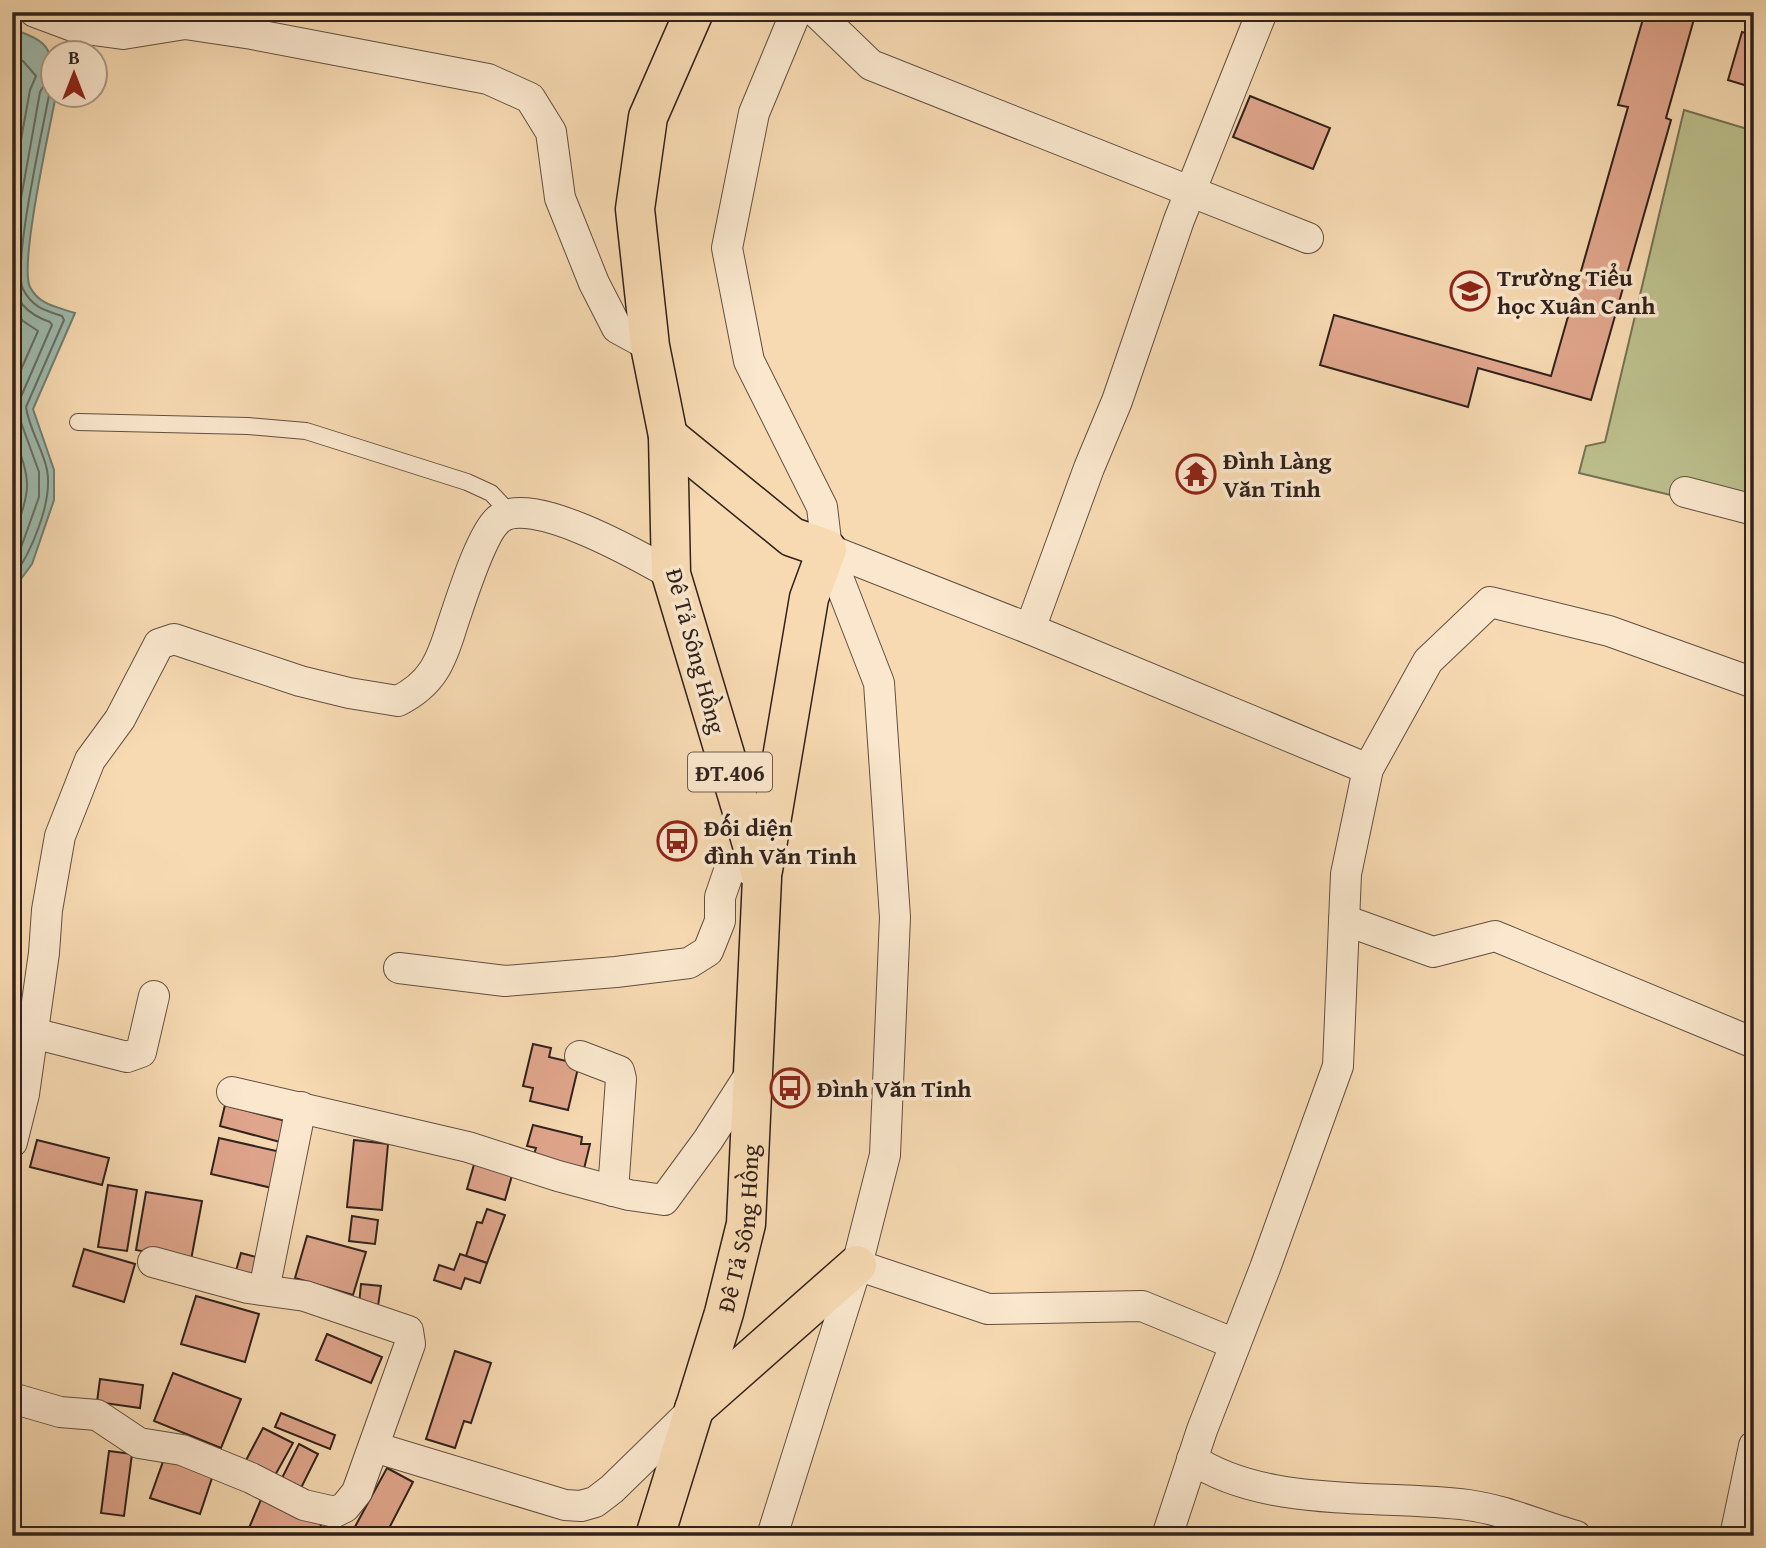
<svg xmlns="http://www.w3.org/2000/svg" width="1766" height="1548" font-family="'Gentium Book Plus',serif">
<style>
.green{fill:#bcc08d;stroke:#767155;stroke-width:2}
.water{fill:#9dbbad;stroke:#727e73;stroke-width:2}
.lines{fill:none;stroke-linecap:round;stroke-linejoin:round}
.shore{stroke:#676e65;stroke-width:2}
.building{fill:#e0a68d;stroke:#31221d;stroke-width:2}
.lane-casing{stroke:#625042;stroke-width:18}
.street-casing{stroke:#625042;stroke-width:32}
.primary-casing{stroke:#31221d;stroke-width:41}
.lane{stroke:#fae7cd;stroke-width:16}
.street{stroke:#fae7cd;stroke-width:30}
.primary{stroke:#f7dab2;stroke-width:38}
.labels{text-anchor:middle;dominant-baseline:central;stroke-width:7;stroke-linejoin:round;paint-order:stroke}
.shield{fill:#fae7cd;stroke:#6d5d52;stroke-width:2}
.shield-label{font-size:23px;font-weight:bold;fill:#31221d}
.poi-label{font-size:24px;font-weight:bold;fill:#31221d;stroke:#fae7cd;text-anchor:start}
.street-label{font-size:24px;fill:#31221d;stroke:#fae7cd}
</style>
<rect width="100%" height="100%" fill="#f7dab2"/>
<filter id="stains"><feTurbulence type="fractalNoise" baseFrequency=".00286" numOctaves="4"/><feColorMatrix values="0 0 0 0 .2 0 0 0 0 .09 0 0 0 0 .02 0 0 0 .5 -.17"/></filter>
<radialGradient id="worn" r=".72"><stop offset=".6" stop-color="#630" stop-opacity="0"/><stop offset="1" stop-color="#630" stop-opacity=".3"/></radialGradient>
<path class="green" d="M1684,110L1754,131V515L1579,473L1586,446L1605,442Z"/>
<path class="water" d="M12,29C55,43 52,52 52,94L56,95C50,127 19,265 30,287C39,305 57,307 75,313L33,409L54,470V500L32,564L12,591Z"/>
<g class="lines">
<g class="shore">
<path d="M12,57L23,61L36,76L30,90L12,189"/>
<path d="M12,249L40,92L44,85L52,79"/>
<path d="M12,275C14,301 27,314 50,322L52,325L17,406L18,414L39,472V497L18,556L12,564"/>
<path d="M12,307L23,321L38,331L12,390"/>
<path d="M12,430C32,485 32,485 12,540"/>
<path d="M12,579C31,553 53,502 47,470C43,449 29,429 26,407L64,320L62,316C44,310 32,307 23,289C12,266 43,128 49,95L52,89"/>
</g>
</g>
<g class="building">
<path d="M1645,12H1696L1666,118L1671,120L1591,400L1478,368L1468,407L1320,365L1334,315L1551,376L1628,107L1618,105Z"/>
<path d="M1742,32L1754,35V88L1728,80Z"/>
<path d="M1250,96L1330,128L1313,169L1233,137Z"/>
<path d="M533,1044L551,1048L549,1057L579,1064L568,1110L530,1101L533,1088L523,1086Z"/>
<path d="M225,1105L286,1121L280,1142L220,1126Z"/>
<path d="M533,1125L582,1137L581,1144H590L583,1173L532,1160L536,1148L527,1146Z"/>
<path d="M219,1138L281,1152L272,1188L211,1174Z"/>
<path d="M37,1140L109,1158L102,1185L30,1167Z"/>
<path d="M354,1140L388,1144L382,1210L347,1207Z"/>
<path d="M477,1154L513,1172L505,1200L467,1189Z"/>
<path d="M108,1185L137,1190L127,1251L98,1247Z"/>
<path d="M146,1192L202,1201L191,1260L136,1250Z"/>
<path d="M487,1209L505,1215L487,1263L466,1256L477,1222L482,1223Z"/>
<path d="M352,1216L378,1220L375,1244L349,1241Z"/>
<path d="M307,1236L366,1252L353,1295L295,1278Z"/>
<path d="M84,1249L135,1264L124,1302L73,1286Z"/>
<path d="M241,1253L267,1260L260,1285L234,1278Z"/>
<path d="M460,1254L487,1263L480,1283L465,1278L461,1289L434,1280L439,1265L454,1270Z"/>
<path d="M361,1284L381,1286L378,1306L359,1304Z"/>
<path d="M196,1296L259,1314L245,1362L181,1344Z"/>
<path d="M327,1334L382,1357L371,1383L316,1360Z"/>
<path d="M455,1351L491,1363L471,1423L464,1421L455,1448L426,1439Z"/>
<path d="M173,1373L241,1399L221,1448L154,1421Z"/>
<path d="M100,1379L143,1385L140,1408L97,1402Z"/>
<path d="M281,1413L335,1435L330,1449L275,1427Z"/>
<path d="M263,1428L293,1443L273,1479L244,1464Z"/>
<path d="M299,1444L318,1454L301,1488L282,1478Z"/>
<path d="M109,1451L132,1454L124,1516L101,1513Z"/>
<path d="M165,1456L214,1472L200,1514L150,1498Z"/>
<path d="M387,1468L413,1482L385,1536H354L351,1534Z"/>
<path d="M262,1497L322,1523L316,1536H267L249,1528Z"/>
</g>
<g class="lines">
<g class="lane-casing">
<path id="lane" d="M78,422L248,426L306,431L467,482L491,493L510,513"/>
</g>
<g class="street-casing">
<g id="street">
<path d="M35,12L78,28L123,34L185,24L252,34L488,79L530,98L551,132L560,198L594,283L617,328L650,346"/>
<path d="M816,12L871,65L1308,238"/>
<path d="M1685,492L1754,510"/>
<path d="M827,549L1030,629L1368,769"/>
<path d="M1030,629L1089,468L1117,401L1179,220L1262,12"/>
<path d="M1344,920L1433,952L1495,936L1754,1043"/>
<path d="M399,968L505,981L616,972L689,963L708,951L720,921V897L730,868L743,865L762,878"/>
<path d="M33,1033L127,1057L141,1052L154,996"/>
<path d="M580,1056L619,1071L621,1079L613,1191"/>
<path d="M232,1092L468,1147L558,1176L629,1195L664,1200L708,1140L753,1070"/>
<path d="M12,1142L24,1094L44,953L47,910L60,836L90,760L120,719L159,644L174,639L300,681L349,693L398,701C432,684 441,662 452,626C460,603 481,533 499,519C530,493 641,557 671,574"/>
<path d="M857,1265L988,1309L1142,1306L1235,1344"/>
<path d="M264,1290L301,1107"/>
<path d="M12,1398L60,1412L97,1415L139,1443L182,1450L251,1478L304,1505L335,1512L345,1507L357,1492L410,1344L408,1331L305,1296L248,1288L153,1262"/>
<path d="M374,1447L565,1505L581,1506L595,1502L612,1489L693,1410"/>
<path d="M1192,1459C1267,1509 1382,1494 1468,1505C1505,1510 1540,1526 1576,1536"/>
<path d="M772,1536L857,1265L885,1155L895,917L879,683L827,549L822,507L749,361L727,248L754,113L796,12"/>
<path d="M1167,1536L1202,1430L1265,1268L1338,1066L1346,874L1368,769L1428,661L1490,602L1609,631L1754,683"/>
<path d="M1735,1536L1754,1446"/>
</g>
</g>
<g class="primary-casing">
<g id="primary">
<path d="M668,436L792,537L827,549L809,598L763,870"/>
<path d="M694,1409L857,1265"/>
<path id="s1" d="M655,1536L724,1313L746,1224L762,878L671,574L668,436L650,346L635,209L648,117L694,12"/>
</g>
</g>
<use href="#lane" class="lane"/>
<use href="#street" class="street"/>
<use href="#primary" class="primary"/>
</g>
<defs>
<g id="school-ring" transform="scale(2.0125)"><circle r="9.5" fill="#fae7cd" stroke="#8f2418" stroke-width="1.5"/><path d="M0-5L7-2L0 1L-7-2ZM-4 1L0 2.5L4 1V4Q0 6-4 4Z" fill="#8f2418"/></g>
<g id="temple-ring" transform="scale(2.0125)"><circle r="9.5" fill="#fae7cd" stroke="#8f2418" stroke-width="1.5"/><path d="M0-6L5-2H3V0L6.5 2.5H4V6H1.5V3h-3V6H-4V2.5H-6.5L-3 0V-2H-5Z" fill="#8f2418"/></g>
<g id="bus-ring" transform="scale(2.0125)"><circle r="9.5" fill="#fae7cd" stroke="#8f2418" stroke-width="1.5"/><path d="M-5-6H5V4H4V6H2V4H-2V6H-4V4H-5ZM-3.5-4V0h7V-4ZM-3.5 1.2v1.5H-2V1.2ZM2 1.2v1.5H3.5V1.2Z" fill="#8f2418"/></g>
</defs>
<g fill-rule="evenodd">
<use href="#school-ring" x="1470" y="291"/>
<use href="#temple-ring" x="1196" y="474"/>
<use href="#bus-ring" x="677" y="841"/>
<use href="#bus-ring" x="790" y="1088"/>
</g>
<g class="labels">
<rect class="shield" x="688" y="752.5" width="84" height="39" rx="5"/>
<g class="shield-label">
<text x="730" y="772">ĐT.406</text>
</g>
<g class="poi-label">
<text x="1497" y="277">Trường Tiểu<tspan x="1497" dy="28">học Xuân Canh</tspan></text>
<text x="1223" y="460">Đình Làng<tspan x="1223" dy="28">Văn Tinh</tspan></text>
<text x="704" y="827">Đối diện<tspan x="704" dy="28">đình Văn Tinh</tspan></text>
<text x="817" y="1088">Đình Văn Tinh</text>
</g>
<g class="street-label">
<text transform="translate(696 651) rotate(75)">Đê Tả Sông Hồng</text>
<text stroke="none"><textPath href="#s1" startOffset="320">Đê Tả Sông Hồng</textPath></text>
</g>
</g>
<rect width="1766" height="1548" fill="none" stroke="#f7dab2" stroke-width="42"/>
<rect x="14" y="14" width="1738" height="1520" fill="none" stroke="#31221d" stroke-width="3.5"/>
<rect x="21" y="21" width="1724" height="1506" fill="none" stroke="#31221d" stroke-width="2"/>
<g transform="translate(74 74)"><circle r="33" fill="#fae7cd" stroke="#aa9887" stroke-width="2"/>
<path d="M0-5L12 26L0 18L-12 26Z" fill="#8f2418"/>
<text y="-10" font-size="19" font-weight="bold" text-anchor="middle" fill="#31221d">B</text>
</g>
<rect width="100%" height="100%" filter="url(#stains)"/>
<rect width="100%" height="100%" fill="url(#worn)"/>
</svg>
